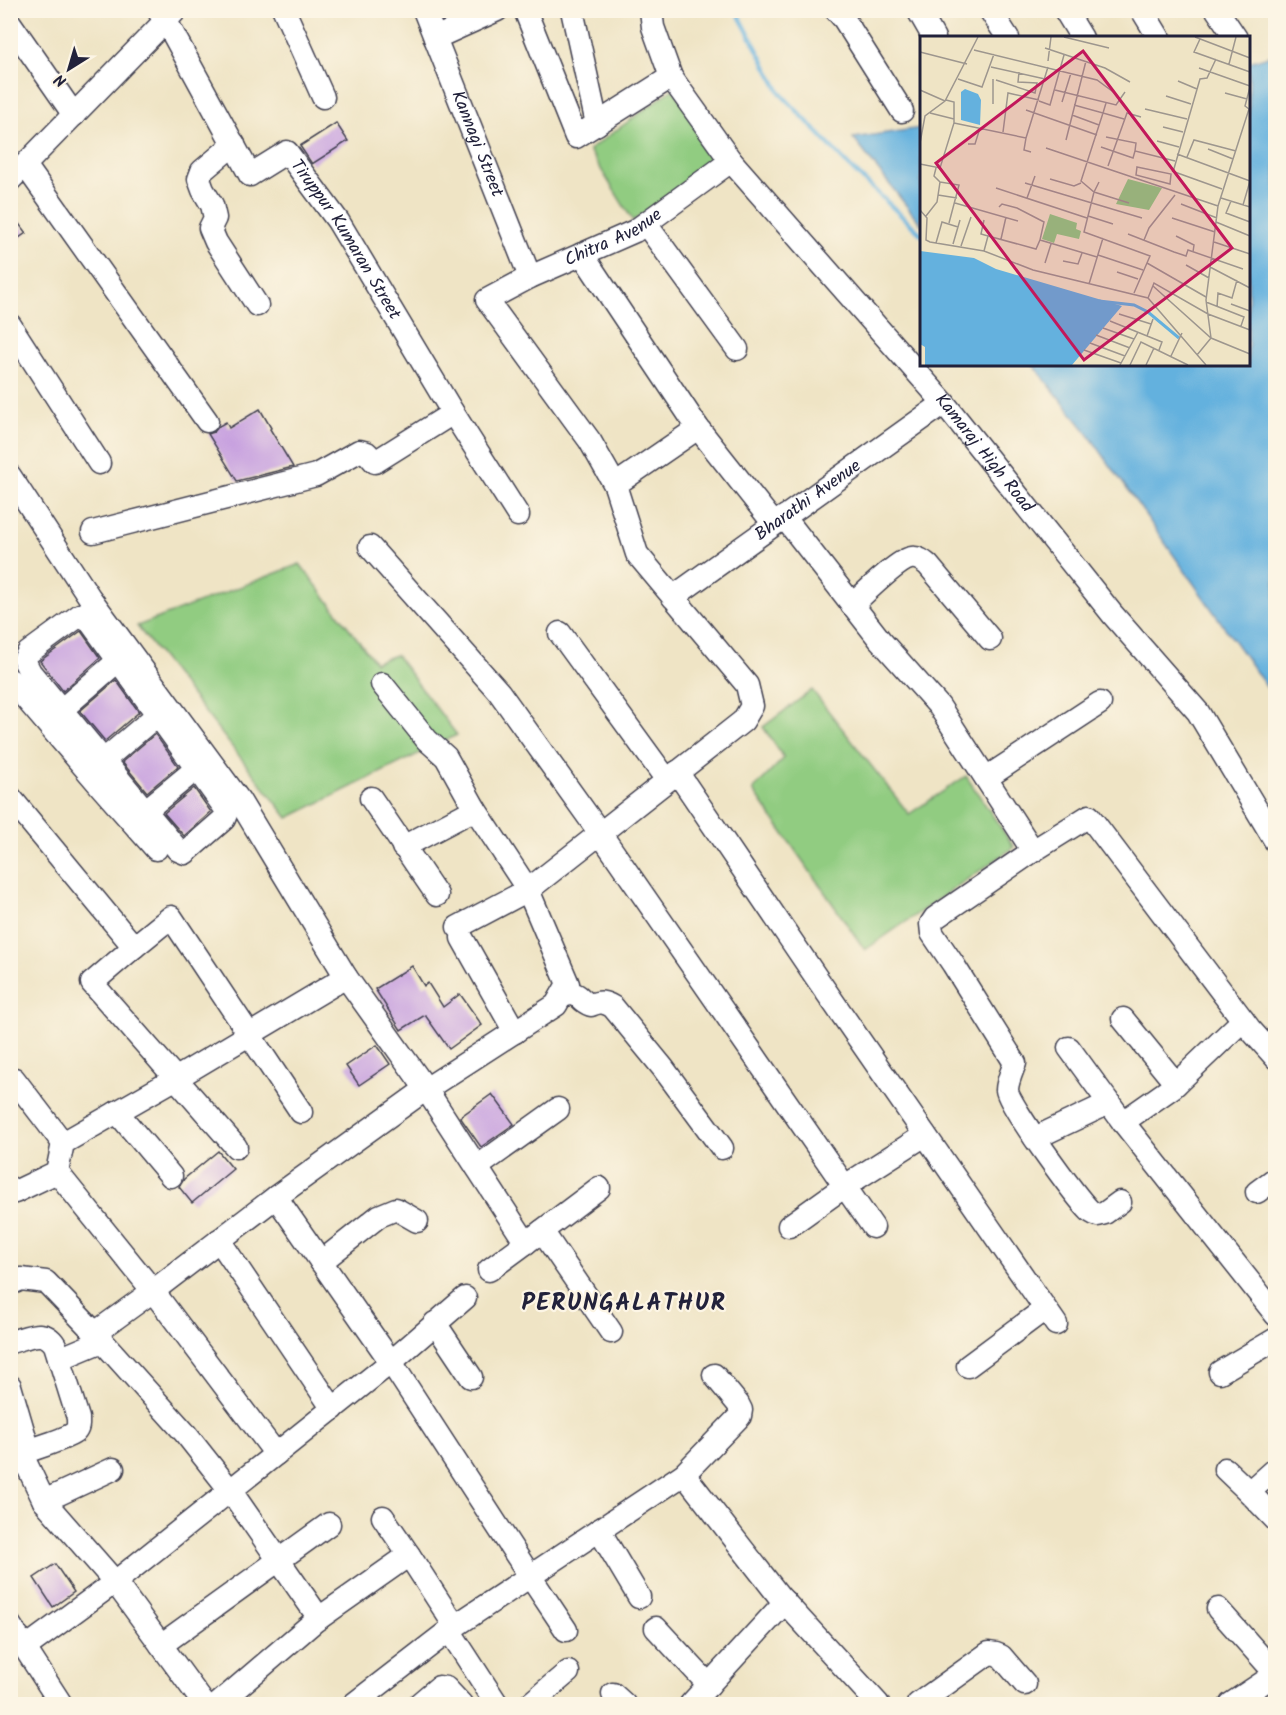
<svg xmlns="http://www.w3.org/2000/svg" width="1286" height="1715" font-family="Kalam,sans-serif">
<rect width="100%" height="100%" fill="#fcf5e5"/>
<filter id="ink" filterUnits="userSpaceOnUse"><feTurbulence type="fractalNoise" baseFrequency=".0167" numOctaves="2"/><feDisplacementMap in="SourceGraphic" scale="12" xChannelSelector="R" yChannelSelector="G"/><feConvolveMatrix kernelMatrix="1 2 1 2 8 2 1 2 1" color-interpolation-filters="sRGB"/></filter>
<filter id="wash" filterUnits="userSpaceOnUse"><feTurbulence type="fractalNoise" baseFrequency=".008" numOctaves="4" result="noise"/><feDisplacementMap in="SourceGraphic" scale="24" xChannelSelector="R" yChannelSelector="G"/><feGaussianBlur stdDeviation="1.35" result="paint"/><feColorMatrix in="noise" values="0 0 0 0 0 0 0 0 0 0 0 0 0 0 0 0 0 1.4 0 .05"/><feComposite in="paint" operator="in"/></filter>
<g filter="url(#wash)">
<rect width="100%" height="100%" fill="#efe4c5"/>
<path fill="#91cc81" stroke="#5a775e" stroke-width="1.5" d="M673,89L722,155L633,221L589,150Z
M300,564L375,662L396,655L457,735L288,818L137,626Z
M812,690L909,814L966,776L1014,847L865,950L753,790L784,758L763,727Z"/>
<path fill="#64b1de" stroke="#436a8c" stroke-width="1.5" d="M1275,54H1276L1275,699L1089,435L1033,365L1248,364L1249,62Z
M921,128H922L921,224L853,138Z"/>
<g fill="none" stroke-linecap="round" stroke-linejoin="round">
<path stroke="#64b1de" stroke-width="4.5" d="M736,10L781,94L851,168L922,235"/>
</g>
<g id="blocks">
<path fill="#c59ddf" d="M336,123L348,141L312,164L300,146Z
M10,212L26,233L10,244Z
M260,409L271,428L270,429L293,467L237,481L208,434L214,432L219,426L226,422L229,428Z
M81,631L100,658L63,691L40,661Z
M116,680L139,712L105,741L80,711Z
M155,734L178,766L147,792L122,762Z
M194,788L211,812L184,836L164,813Z
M412,966L424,986L428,983L443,1007L460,994L482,1025L449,1049L425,1015L401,1030L375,989Z
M377,1045L390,1064L359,1085L346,1066Z
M492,1094L514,1124L481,1147L460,1117Z
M218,1151L233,1169L192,1203L179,1187L184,1179Z
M55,1564L74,1592L53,1607L34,1578Z"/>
</g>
</g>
<g filter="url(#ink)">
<use href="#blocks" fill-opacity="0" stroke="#413f50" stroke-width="1.5"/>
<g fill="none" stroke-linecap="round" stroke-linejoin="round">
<defs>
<g id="minor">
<path id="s1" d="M158,10L166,21L250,175L287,152L338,221L453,413L518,515"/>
<path d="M284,10L323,97"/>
<path id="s2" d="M424,10L530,277"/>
<path d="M525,10L576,137L671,77"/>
<path d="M572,10L597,124"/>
<path id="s3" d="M651,10L653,27L671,77L731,161L944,403L1113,615L1198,712L1276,842"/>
<path d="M836,10L844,19L902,111"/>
<path d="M918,10L934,38"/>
<path d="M990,10L1008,38"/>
<path d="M1065,10L1082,38"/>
<path d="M1142,10L1159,38"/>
<path d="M1217,10L1236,38"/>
<path d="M10,23L74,115"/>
<path d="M435,38L497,10"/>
<path d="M234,144L202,171L199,179L203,190L212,205L215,218L210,228L216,242L257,305"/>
<path d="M25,165L207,421"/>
<path d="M10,180L174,12"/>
<path d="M646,224L737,349"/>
<path d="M582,254L698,428L774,524"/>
<path d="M10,325L99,463"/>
<path d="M10,476L90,598L239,800L346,977L426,1089L526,1243"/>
<path d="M615,485L698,428"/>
<path d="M784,517L880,640L939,706L1033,851L1089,816L1249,1028L1276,1058"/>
<path d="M93,532L316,475L359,451L367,453L375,462L453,413"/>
<path d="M370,547L499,692L600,833L873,1227"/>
<path id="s4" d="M673,597L944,403"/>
<path d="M852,605C863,595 898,560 911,558C918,557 923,561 928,565L990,639"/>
<path d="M80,615L89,620L225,808L226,814L224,819L185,853L178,850L30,672L24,660L28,653Z"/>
<path d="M560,633L667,780"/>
<path d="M10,680L103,789L156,849"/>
<path id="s5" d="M382,684L427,740L446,757L475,809L528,890L743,721L752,706L747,685L637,554L615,485L590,441L487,300L530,277L635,231L731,161"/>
<path d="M51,719L128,652"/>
<path d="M104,760L157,715"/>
<path d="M677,772L816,977L1056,1324"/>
<path d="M986,778L1100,703"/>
<path d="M10,797L134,947L92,983L236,1147"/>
<path d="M371,798L437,895"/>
<path d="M145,811L196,769L208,762"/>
<path d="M403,847L475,809"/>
<path d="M1033,851L935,918L931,924L932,933L953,964L1015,1063C1012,1071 1007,1082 1007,1090C1008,1105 1077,1198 1090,1211C1093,1213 1094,1214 1098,1215L1105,1213L1120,1202"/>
<path d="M462,938L515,1032"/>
<path d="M134,947L171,917L301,1112"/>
<path d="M562,996C583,990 575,999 591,1005C600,1001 605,1002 613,1007L663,1068L722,1148"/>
<path d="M1123,1019L1176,1084"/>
<path d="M1069,1048L1123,1122L1276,1315"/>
<path d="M14,1079L63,1143"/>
<path d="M117,1112L171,1176"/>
<path d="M1123,1122L1173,1087L1243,1020"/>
<path d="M1035,1138L1109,1103"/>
<path d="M477,1167L558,1109"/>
<path d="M57,1172L63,1143L175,1079L346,977"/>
<path d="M57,1172L153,1291L95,1333"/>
<path d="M10,1188L15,1192L17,1191L57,1172"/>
<path d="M1257,1192L1276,1178"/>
<path d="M276,1197L391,1362L530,1576L566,1630"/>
<path d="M789,1226L845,1186L925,1135"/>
<path d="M542,1231L599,1188"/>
<path d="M219,1240L333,1409"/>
<path d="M321,1262L379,1216L396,1209L417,1221"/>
<path d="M489,1270L542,1231L611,1332"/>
<path d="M10,1284L21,1279L46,1282L95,1333L185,1433L230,1490L319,1618"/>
<path d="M435,1323L471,1377"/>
<path d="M10,1342C27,1338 44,1327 55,1345L78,1418C78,1423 79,1428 75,1432C69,1438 25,1452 15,1455"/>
<path d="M59,1359L102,1341"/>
<path d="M968,1366L1045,1309"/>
<path d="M1220,1372L1276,1339"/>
<path d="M10,1386L27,1444L24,1459L44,1501L115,1582L204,1704"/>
<path d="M276,1454L153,1291L276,1197L426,1089L556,1005L568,984L528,890L458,927"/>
<path d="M1276,1468L1249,1492L1276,1520"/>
<path d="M1225,1469L1249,1492"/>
<path d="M684,1474L779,1596L878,1704"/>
<path d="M44,1501L113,1469"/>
<path d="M383,1517L409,1555"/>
<path d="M599,1530L639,1597"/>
<path d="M1218,1609L1276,1674"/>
<path d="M10,1625L61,1704"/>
<path d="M656,1628L709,1685"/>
<path d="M449,1630L497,1704"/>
<path d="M161,1645L329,1524"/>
<path d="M25,1648L115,1582L276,1454L391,1362L465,1298"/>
<path d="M613,1694L624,1704"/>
<path d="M218,1704L315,1621L409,1555L455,1626"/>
<path d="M354,1704L455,1626L684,1474L740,1416L741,1410L738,1404L714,1375"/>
<path d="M419,1704L439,1687L446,1688L461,1704"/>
<path d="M530,1704L568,1672"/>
<path d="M691,1704L785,1602"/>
<path d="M918,1704L989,1653L996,1654L1001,1656L1025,1684"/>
<path d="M1231,1704L1276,1674"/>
</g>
</defs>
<use href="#minor" stroke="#413f50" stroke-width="25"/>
<use href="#minor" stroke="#fff" stroke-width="22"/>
</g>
</g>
<g text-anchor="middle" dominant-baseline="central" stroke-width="4.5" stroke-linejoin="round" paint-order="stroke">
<g font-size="18" fill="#22223b" stroke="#fcf5e5">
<text stroke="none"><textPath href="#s2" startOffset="144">Kannagi Street</textPath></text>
<text stroke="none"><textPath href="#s5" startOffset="1176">Chitra Avenue</textPath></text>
<text stroke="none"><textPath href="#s1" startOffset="338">Tiruppur Kumaran Street</textPath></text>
<text stroke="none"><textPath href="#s3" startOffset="560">Kamaraj High Road</textPath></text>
<text stroke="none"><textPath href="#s4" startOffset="166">Bharathi Avenue</textPath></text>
</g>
<g font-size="24" font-weight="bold" letter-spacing="1.5" fill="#22223b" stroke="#fcf5e5">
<text x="624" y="1303">PERUNGALATHUR</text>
</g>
</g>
<g transform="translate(920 36)">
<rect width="330" height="330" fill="#efe4c5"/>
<path d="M208,143L242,152L229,174L196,168ZM130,178L157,187L156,193L161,195L159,203L137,198L134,207L122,203Z" fill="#91cc81"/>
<path d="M45,53L58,58L61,64L60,89L41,84V56ZM0,215L54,222L76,233L202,270L152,329H5V311L0,308Z" fill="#64b1de"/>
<path fill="none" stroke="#64b1de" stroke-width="3" d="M179,265L214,269L228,276L259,302"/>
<path fill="none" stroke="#9d968e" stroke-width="1.5" d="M144,1L189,12M275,1L330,22M280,3L274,16L330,36M125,12L185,32L210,46M54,14L177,44L196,58M0,16L47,28M128,25L131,1M309,28L316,1M71,31L125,43M279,32L330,50M38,43L62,51L74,18M76,44L115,57L117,47L98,46L99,36M258,45L277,53M0,54L25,65M135,54L196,69L205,56M305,57L327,63M246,60L271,68M119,65L130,69L144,19M142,66L151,37M186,67L183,77L204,83M73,68V43M154,69L183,77L161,145L174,156L179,146M225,73L267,83M106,74L177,99M10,77L34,83M152,79L179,89M34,87L106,102M243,91L263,96M83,96L88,57L119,64M186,101L216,107L215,115L255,125M146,104L166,25M237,105L259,111M0,107L5,80L25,65L58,1M48,108H55L60,92M181,111L213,122L215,115M126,112L298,170M288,113L313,123M111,116L104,114L106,102L128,31M257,118L330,145M267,121L274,104L316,115M0,128L20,132L34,87V66L26,64M188,130L207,77L221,81M217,131L251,138L250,148L216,139ZM252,135L302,153M253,136L280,43L287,42L296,23M130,143L154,150L161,147M20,146L39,149L29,187M105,147L222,182M76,152L167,182M18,159L37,162M107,162L115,140M301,162L330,171M311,165L306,177L330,186M35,167L98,185M209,167L174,156L164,196L230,220L214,257M261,168L297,182M323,169L330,145M79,171L82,168L97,172L124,186L120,204M0,174L7,182L6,204L10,206L64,215L113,234L228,262L286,329M6,180L17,166L20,146L14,140L16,132M168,180L193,188M252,182L295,196M64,184L61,198L68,200M296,186L330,200M208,198L254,216L266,220L268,214L323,233M256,200L274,209L273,216M81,203L86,181M224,204L229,192L255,159M294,206L330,218M16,207L22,186L38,191M33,208L40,184M41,210L51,181M64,215L68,200L116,213L120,204L177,221M178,219L223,234M143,225L158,228L162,217M125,227L131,208M227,227L286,261M266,229L289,242M290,231L330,252M197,236L218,243M169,248L183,202M233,250L291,302L330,318M228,262L234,247L288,278L330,294M286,266L324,281L321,290M311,268L330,275M297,271L298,257L312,262L317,244M199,278L231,288M190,285L242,306L239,314M183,292L214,303M176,299L210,312M227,300L233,283M170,307L205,320M164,314L201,327M277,319L291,302L286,264L298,170L329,73L325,70L330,51M251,320L262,297M200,329L218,296M210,329L221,306L268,329M226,329L234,312"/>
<path fill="#c2185b" fill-opacity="0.15" stroke="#c2185b" stroke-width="3" d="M163,15L312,212L164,324L16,127Z"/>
<rect width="330" height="330" fill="none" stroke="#22223b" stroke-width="3"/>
</g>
<rect width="1286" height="1715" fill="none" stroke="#fcf5e5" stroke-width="36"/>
<g transform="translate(69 69) rotate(217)" stroke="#fcf5e5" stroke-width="4.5" paint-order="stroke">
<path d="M0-4.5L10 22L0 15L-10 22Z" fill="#22223b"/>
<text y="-9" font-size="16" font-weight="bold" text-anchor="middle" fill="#22223b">N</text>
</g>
</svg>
